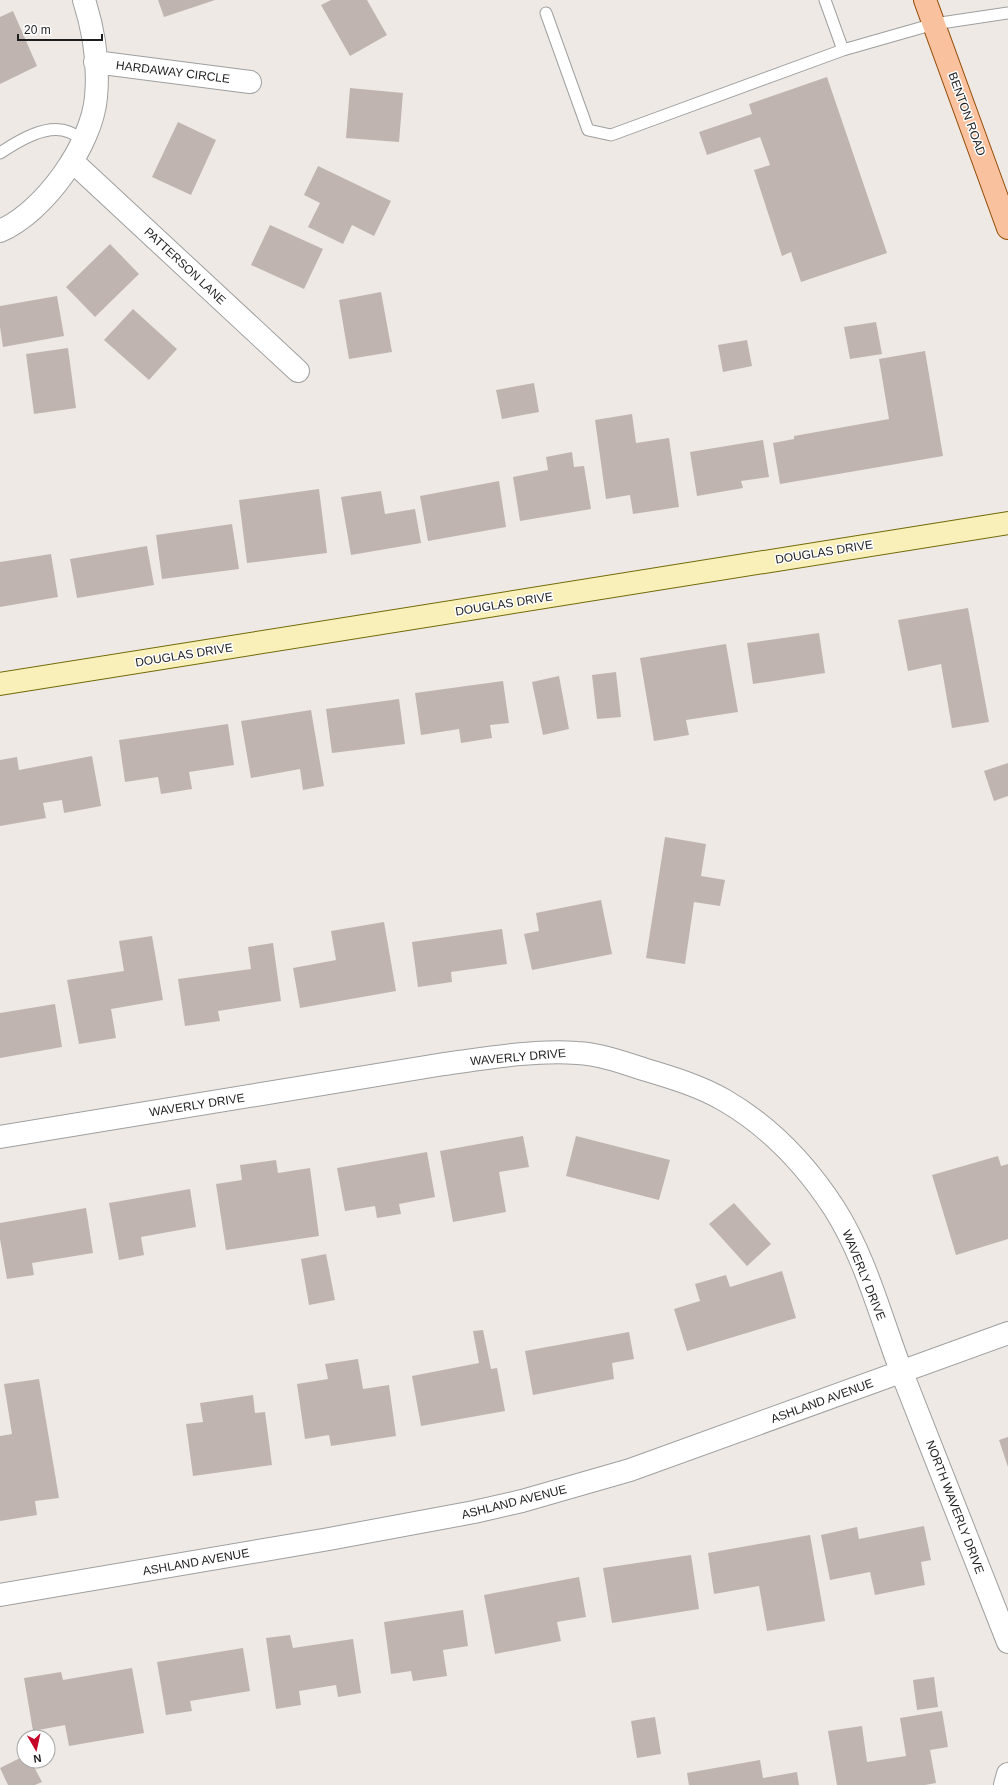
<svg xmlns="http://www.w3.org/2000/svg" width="1008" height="1785" font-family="Arial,sans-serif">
<rect width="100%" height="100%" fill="#eee9e4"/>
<path fill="#bfb4b0" d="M158,0H215L164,17Z
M331,0H367L387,35L350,56L321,5Z
M13,11L37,66L0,84V17Z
M827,77L887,253L801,282L791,252L782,256L754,170L770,165L760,137L707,155L699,132L752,114L749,104Z
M350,88L403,93L399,142L346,138Z
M178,122L216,140L191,195L152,177Z
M318,166L391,201L374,236L352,225L343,244L308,227L320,203L304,195Z
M270,225L323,249L304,289L251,265Z
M110,244L139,274L95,317L66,287Z
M381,292L392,352L349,359L339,300Z
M57,296L64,336L3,347L0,327V306Z
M133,309L177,349L149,380L104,340Z
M876,322L882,354L850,359L844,327Z
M747,340L752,366L723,372L718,345Z
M68,348L76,408L34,414L26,354Z
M925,351L943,456L780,484L773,443L794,439V436L889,419L879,359Z
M534,383L539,412L502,419L496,390Z
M632,414L636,443L669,438L679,507L633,514L630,495L606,499L595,420Z
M763,440L769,477L741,481L743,488L697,496L690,452Z
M572,452L574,467L584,466L591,509L520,521L513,477L548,470L546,457Z
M499,481L506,527L428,541L420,496Z
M319,489L327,553L247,563L239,500Z
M381,491L385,514L415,509L421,543L351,555L341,497Z
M232,524L239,569L162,579L156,535Z
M147,546L154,585L77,598L70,559Z
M51,554L58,597L0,607V562Z
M968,608L989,722L952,728L941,664L908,671L898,620Z
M819,633L825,673L753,684L747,643Z
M726,644L738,712L686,720L689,735L654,741L640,658Z
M616,672L621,717L597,719L592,675Z
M559,676L569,729L543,735L532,682Z
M503,681L509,723L490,725L492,738L461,743L459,729L421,735L415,693Z
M399,699L405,744L332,753L326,709Z
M311,710L324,786L303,790L300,769L251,778L241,721Z
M228,724L234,765L189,772L192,789L161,794L158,777L125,782L119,740Z
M92,756L101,806L64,813L62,800L43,803L46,818L0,826V760L17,757L19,770Z
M1008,763V796L994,801L984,771Z
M665,837L706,844L701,876L725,880L720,906L694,902L685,964L646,958Z
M601,900L612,954L532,970L524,934L539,931L536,913Z
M384,922L396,991L300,1008L293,968L336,960L331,931Z
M502,929L507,964L451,972L452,982L418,987L412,942Z
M152,936L163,1000L111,1009L116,1038L79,1044L67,980L124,971L119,941Z
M273,943L281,1001L218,1011L220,1021L185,1026L178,979L251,969L248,947Z
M55,1004L62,1047L0,1058V1013Z
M523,1136L529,1167L499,1172L506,1212L453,1222L440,1151Z
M576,1136L670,1160L659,1200L566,1176Z
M427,1152L435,1197L399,1204L401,1214L377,1218L375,1206L345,1211L337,1168Z
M998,1156L1001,1166L1008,1164V1239L956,1255L932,1175Z
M276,1160L278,1173L310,1168L319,1236L226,1250L216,1184L242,1180L240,1165Z
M190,1189L196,1227L141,1237L144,1255L119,1260L109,1203Z
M734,1203L771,1244L747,1266L709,1224Z
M86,1208L93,1253L32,1263L34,1275L7,1279L0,1239V1223Z
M326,1254L335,1300L309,1305L301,1259Z
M782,1271L796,1318L687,1351L674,1309L700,1301L695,1284L726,1275L730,1287Z
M483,1330L491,1369L497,1368L505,1411L421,1426L412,1376L479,1363L473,1331Z
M629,1332L634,1359L612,1363L614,1379L533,1395L525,1351Z
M358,1359L363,1389L389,1385L396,1436L331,1446L329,1435L305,1439L297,1384L328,1379L325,1364Z
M39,1379L59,1498L35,1501L37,1515L0,1521V1436L12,1434L4,1384Z
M253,1395L255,1413L265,1412L272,1465L193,1476L186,1424L203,1422L200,1403Z
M1008,1437V1467L999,1440Z
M924,1526L931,1560L921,1562L925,1585L875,1595L870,1572L830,1580L821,1535L857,1527L859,1539Z
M810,1535L825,1621L767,1631L759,1586L714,1594L708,1553Z
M691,1555L699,1609L612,1623L603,1568Z
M579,1577L586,1617L557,1622L561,1641L495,1654L484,1595Z
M463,1610L468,1646L443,1650L447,1676L413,1681L411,1671L391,1674L384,1622Z
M290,1635L293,1648L353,1639L361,1693L338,1697L336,1685L299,1691L301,1705L276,1709L266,1638Z
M243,1648L250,1691L190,1701L192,1711L166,1715L157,1662Z
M132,1668L144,1733L69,1746L65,1725L33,1731L24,1678L61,1672L63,1680Z
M934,1677L938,1707L917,1710L913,1680Z
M942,1711L948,1747L930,1750L936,1783L925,1785H837L828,1731L862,1726L867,1762L906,1756L900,1718Z
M655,1717L661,1754L637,1758L631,1721Z
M24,1756V1761H31L42,1782L35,1785H8L0,1768Z
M760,1760L763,1778L797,1772L799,1785H689L687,1773Z"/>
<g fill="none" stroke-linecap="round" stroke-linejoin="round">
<defs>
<path id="lane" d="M825,0L843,50L934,24L1008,13
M546,13L588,130L611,135L843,50
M0,153C18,141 47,123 69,132C74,134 78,137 83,140"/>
<path id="street" d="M95,62L250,82
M72,161L298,371
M0,231C44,212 92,145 96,97C99,64 94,31 84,0
M0,1137L444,1064C488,1058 533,1050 577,1053C599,1054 622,1062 643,1069C670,1077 700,1086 724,1100C769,1126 806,1165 834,1208C866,1258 881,1319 902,1373C937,1463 973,1552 1008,1642
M0,1595L329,1539L474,1512L522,1501L630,1470L1008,1333
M1005,1785L1008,1774"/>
<path id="secondary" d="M0,684L1008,523"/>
<path id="primary" d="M925,0L1008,228"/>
</defs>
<use href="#lane" stroke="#9f9f9f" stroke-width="13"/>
<use href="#street" stroke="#9f9f9f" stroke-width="24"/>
<use href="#secondary" stroke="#726a08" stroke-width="24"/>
<use href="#primary" stroke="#934a04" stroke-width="24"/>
<use href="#lane" stroke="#fff" stroke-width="11"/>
<use href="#street" stroke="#fff" stroke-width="22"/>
<use href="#secondary" stroke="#f8efb9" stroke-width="22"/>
<use href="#primary" stroke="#f9c19e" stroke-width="22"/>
</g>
<g text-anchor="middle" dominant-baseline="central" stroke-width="3" stroke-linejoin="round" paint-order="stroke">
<g font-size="12" fill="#1e1e1e" stroke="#fff">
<text transform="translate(173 72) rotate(7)">HARDAWAY CIRCLE</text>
<text transform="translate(967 114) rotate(70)">BENTON ROAD</text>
<text transform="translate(185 266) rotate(43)">PATTERSON LANE</text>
<text transform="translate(824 552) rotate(-9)">DOUGLAS DRIVE</text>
<text transform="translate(504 604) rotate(-9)">DOUGLAS DRIVE</text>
<text transform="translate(184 655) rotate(-9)">DOUGLAS DRIVE</text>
<text transform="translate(518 1057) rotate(-5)">WAVERLY DRIVE</text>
<text transform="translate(197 1105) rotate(-9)">WAVERLY DRIVE</text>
<text transform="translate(864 1275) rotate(68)">WAVERLY DRIVE</text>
<text transform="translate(822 1401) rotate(-20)">ASHLAND AVENUE</text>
<text transform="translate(514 1502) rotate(-14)">ASHLAND AVENUE</text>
<text transform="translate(955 1507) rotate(69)">NORTH WAVERLY DRIVE</text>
<text transform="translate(196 1562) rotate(-10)">ASHLAND AVENUE</text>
</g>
</g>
<g transform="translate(36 1749) rotate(171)"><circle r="19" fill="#ffffff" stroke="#a5a5a5"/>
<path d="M0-3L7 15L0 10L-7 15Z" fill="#c60528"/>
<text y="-6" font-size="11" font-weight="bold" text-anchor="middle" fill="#1e1e1e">N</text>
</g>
<path d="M18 34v6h84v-6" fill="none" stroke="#1e1e1e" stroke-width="2"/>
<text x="24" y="34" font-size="12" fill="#1e1e1e" stroke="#ffffff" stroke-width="3" paint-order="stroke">20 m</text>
</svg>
